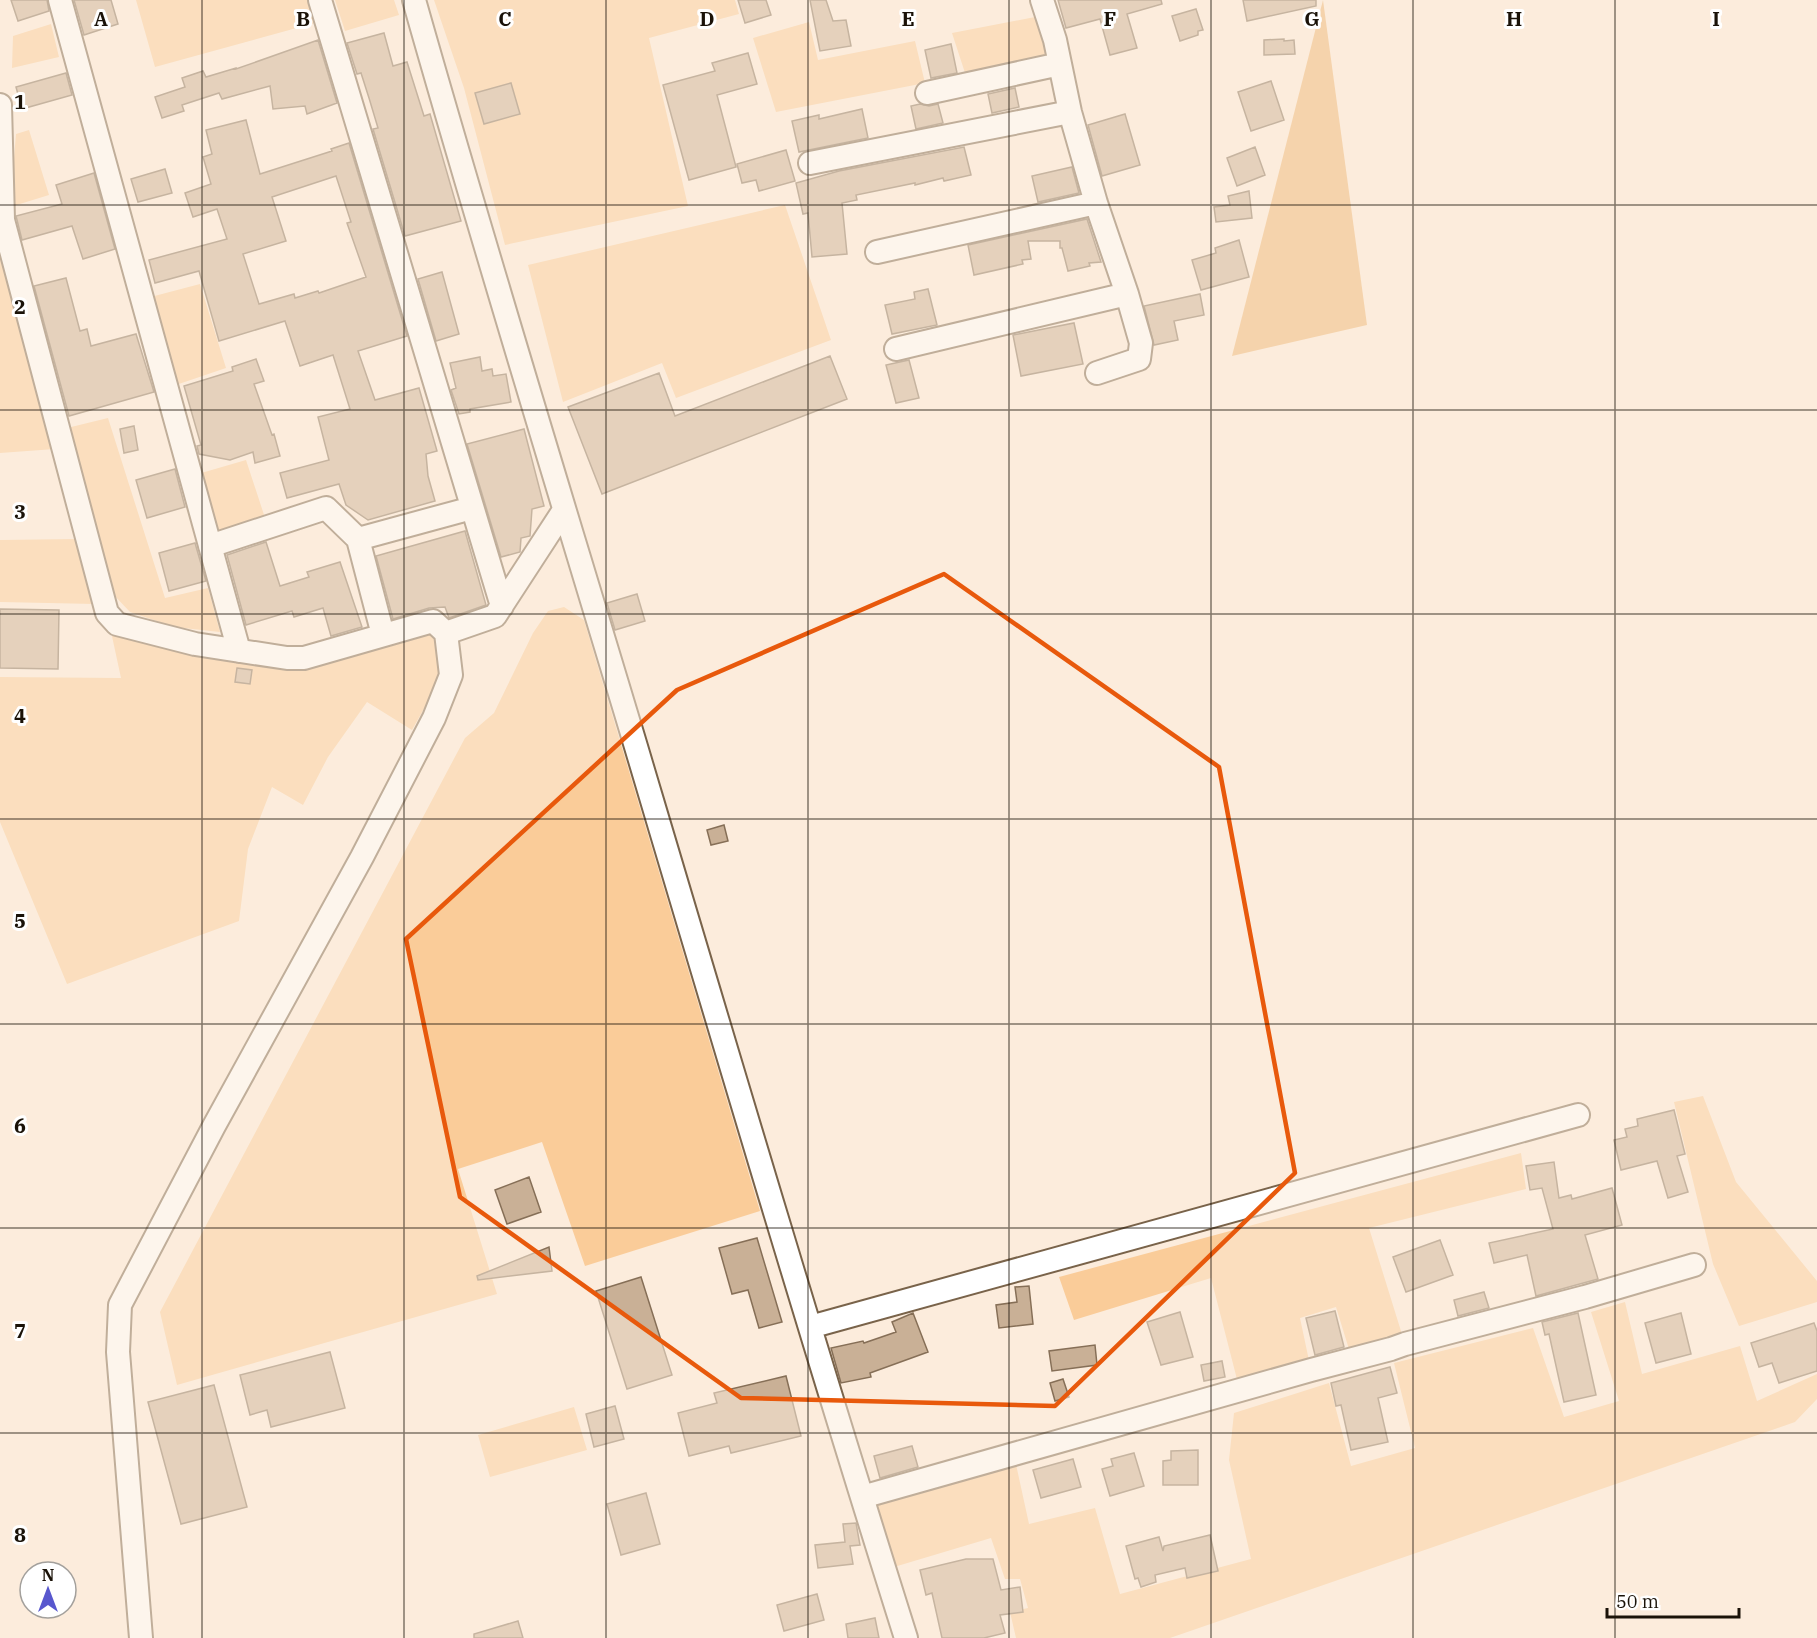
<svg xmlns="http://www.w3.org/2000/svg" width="1817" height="1638" font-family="'IBM Plex Serif',serif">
<rect width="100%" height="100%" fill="#fcecdc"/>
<path fill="#facc99" d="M136,0H315L322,21L155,67Z
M335,0H394L399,15L345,31Z
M434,0H735L739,14L649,38L688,206L505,245L464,88Z
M1035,17L1052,58L966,76L952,33Z
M809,22L818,60L915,41L925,83L776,112L753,38Z
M51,24L59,57L12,68L13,36Z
M29,130L49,195L10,207L16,134Z
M785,205L831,340L676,398L662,363L563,402L528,265Z
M0,240L55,449L0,453Z
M200,284L226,368L167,388L143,299Z
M108,418L165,598L208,588L220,632L174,627L130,612L112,593L67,428Z
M246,460L268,527L210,546L191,476Z
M76,539L95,604L0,602V540Z
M564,607L584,620L760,1211L585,1266L542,1142L458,1169L497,1294L177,1385L160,1312L465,738L494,713L533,633L548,611Z
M107,613L287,658L433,630L440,648L443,675L412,730L367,702L328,757L303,805L272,787L248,849L239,921L67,984L0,822V677L121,678Z
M1703,1096L1736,1182L1817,1281V1302L1739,1326L1713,1264L1674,1102Z
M1521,1153L1526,1189L1369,1228L1405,1344L1352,1359L1336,1307L1300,1318L1311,1370L1240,1391L1211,1278L1074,1320L1059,1277Z
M1625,1302L1642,1374L1740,1346L1757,1401L1817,1374V1399L1795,1422L1170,1638H1016L1010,1612L1028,1608L1020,1579H1005L991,1538L884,1570L862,1497L1014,1455L1029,1524L1095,1508L1120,1594L1251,1559L1229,1460L1234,1413L1329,1383L1351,1466L1415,1448L1394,1363L1533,1328L1564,1417L1619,1401L1591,1312Z
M574,1407L587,1450L490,1477L478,1435Z"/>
<path fill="#eeb472" d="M1323,0L1367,325L1232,356Z"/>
<path fill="#c9b096" stroke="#866f57" stroke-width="1.5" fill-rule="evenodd" d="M11,0H47L49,11L18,21Z
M74,0H111L118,24L84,35Z
M738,0H766L771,15L745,23Z
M810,0H826L833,21L846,20L851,46L820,51Z
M1058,0H1161L1162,4L1127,14L1137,48L1110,55L1100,19L1066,28Z
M1243,0H1316V6L1247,21Z
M1196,9L1203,30L1198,31V35L1180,41L1172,16Z
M384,33L393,66L407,62L424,116L430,114L461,221L405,236L373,129L378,128L369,98L361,73L357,74L347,43Z
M1284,39V41L1294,40L1295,54L1264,55V40Z
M318,40L337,103L307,114L305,106L273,109L270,86L222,99L219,93L182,105L184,111L162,118L155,97L185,87L182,78L203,71L206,77L236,68V69Z
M951,44L957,73L931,78L925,50Z
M748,53L757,84L717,95L736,167L689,180L663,85L715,71L712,63Z
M66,73L72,95L22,109L16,87Z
M1271,81L1284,120L1251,131L1238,92Z
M511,83L520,114L484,124L475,93Z
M1015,88L1019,107L992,113L988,94Z
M920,104L929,106L938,104L943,123L916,129L911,106Z
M862,109L868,138L799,152L792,121L819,115V119Z
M1125,114L1140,165L1102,176L1088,125Z
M246,120L260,174L332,151L331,149L349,143L407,336L358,351L375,400L419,388L437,451L426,454L428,476L435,501L368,520L346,505L339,484L287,498L280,473L329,460L318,417L350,409L333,355L300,366L285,321L219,341L199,271L155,283L149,260L227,239L217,209L193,217L185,193L211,184L203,157L212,154L206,130ZM336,176L351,222L347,223L366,277L319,293L318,291L295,298L294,294L259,304L243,254L286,241L272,197Z
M964,147L971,175L944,181L943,178L915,185V183L856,195L857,200L842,203L847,254L812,257L808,213L803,214L796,183L839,171Z
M1255,147L1265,175L1237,186L1227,158Z
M786,150L795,181L759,191L756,180L742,183L737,164Z
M1072,167L1079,193L1038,202L1032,176Z
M165,169L172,193L138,202L131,179Z
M94,173L115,249L83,259L72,226L22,240L16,216L62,204L56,185Z
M1249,191L1252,218L1216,222L1214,207L1230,205L1228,196Z
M1087,219L1101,262L1089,263L1090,266L1068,271L1062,248H1060V241H1028L1031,259L1022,260L1023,264L974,275L968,245Z
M1239,240L1249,277L1201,290L1192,260L1216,253L1215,248Z
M442,272L459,334L436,341L418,279Z
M66,278L80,331L87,329L91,346L136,334L154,392L69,416L34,286Z
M928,289L937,325L892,334L885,305L915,299L914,292Z
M1200,294L1204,315L1174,321L1178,340L1154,345L1144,306Z
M1074,323L1083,364L1021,376L1013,335Z
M830,356L847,399L602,494L568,407L659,373L675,416Z
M480,357L482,371L492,369L493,376L506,374L511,402L470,409V412L459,414L451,390L456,388L450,363Z
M256,359L264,381L254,384L272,435L274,434L280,456L255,463L253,452L230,460L199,454L197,446L201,445L184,386L233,371L232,367Z
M909,360L919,398L896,403L886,365Z
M134,426L138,450L124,453L120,429Z
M524,429L544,506L532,509L530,536L521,538L520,552L501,557L467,444Z
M175,469L185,507L147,518L136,480Z
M465,531L486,605L449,618L445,607L429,608L393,619L376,556Z
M266,542L280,586L309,577L307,572L340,562L362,627L331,636L323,608L294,617L292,611L246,625L227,555Z
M195,543L206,581L169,591L159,553Z
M637,594L645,621L615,630L607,603Z
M0,609L59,610L58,669L0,668Z
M237,668L252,670L250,684L235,682Z
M724,825L728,841L711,845L707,830Z
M1674,1110L1685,1154L1677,1156L1688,1192L1668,1198L1657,1161L1621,1170L1614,1140L1627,1137L1625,1129L1638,1126L1637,1119Z
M1554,1162L1559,1198L1571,1195L1572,1199L1612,1188L1622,1225L1585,1235L1598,1279L1536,1296L1527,1255L1494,1263L1489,1243L1553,1229L1542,1188L1530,1190L1526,1166Z
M529,1177L541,1212L507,1224L495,1190Z
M757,1238L782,1322L759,1328L748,1290L732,1294L719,1248Z
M1440,1240L1453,1275L1406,1292L1393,1257Z
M549,1247L552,1271L478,1280L477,1276Z
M641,1277L672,1375L627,1389L596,1291Z
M1029,1286L1033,1324L999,1328L996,1305L1017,1302L1015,1287Z
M1484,1292L1489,1308L1458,1316L1454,1300Z
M1335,1311L1344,1347L1315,1355L1306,1318Z
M1180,1312L1193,1357L1161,1365L1147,1322Z
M913,1313L928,1352L870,1373L871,1377L841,1383L831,1348L863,1341L864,1343L896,1332L892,1322Z
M1578,1313L1596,1395L1564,1402L1549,1334L1545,1335L1542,1322Z
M1681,1313L1691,1354L1656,1363L1645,1323Z
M1814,1323L1817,1331V1371L1779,1383L1772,1363L1759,1367L1751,1343Z
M1095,1345L1097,1365L1052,1371L1049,1351Z
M330,1352L345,1408L271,1427L267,1410L250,1415L240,1375Z
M1222,1361L1225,1377L1204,1381L1201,1365Z
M1390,1367L1397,1393L1378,1398L1388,1442L1351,1450L1341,1405L1336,1406L1331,1383Z
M786,1376L801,1436L731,1453L729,1446L689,1456L678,1413L717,1403L714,1393Z
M1063,1379L1069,1397L1055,1401L1050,1383Z
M214,1385L247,1507L181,1524L148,1402Z
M615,1406L624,1439L594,1447L586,1414Z
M912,1446L918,1467L880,1478L874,1456Z
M1198,1450V1485H1163V1461L1171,1460V1451Z
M1134,1453L1144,1486L1110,1496L1102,1469L1113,1466L1111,1459Z
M1073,1459L1081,1487L1041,1498L1033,1470Z
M646,1493L660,1544L621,1555L607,1504Z
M856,1523L860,1545L850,1546L853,1564L818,1568L815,1545L845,1542L843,1524Z
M1210,1535L1218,1571L1187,1578L1185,1568L1155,1575L1156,1582L1141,1587L1138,1578L1135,1579L1126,1546L1159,1537L1163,1551L1164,1546Z
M966,1559H993L1001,1590L1020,1587L1023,1612L1000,1615L1005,1633L984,1638H942L932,1593L926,1595L920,1570Z
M817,1594L824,1620L784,1631L777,1605Z
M875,1618L879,1638H848L846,1624Z
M518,1621L523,1638H474V1634Z"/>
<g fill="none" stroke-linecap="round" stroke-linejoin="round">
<defs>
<path id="minor" d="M60,0L239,651
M320,0L502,606
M414,0C485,251 562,500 637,750C725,1046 813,1343 906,1638
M927,93L1060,64
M0,105L3,220L107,613L117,624L195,644L287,658H304L433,621L446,633L495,616L564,510
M810,163L1070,112
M877,252L1096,203
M896,349L1127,294L1096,203L1070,112L1055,40L1042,0
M1097,373L1139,359L1141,343L1127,294
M358,539L472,508
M210,546L326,508L358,539L383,635
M810,1327L1578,1115
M862,1497L1311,1370L1391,1349L1405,1344L1585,1297L1694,1265
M141,1638L118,1352L120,1305L214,1126L362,857L434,718L451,675L446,633"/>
</defs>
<use href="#minor" stroke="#79634a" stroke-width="26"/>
<use href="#minor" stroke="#fff" stroke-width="22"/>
</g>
<path d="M0 0H1817V1638H0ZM944,574L1219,767L1295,1173L1055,1406L741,1398L460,1197L406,939L677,690Z" fill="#fcecdc" fill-opacity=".55" fill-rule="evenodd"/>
<path fill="none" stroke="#e8590c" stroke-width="4.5" stroke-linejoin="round" d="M944,574L1219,767L1295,1173L1055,1406L741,1398L460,1197L406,939L677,690Z"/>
<path fill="none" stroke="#1a1208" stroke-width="1.5" stroke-opacity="0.55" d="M202,0V1638M404,0V1638M606,0V1638M808,0V1638M1009,0V1638M1211,0V1638M1413,0V1638M1615,0V1638M0,205H1817M0,410H1817M0,614H1817M0,819H1817M0,1024H1817M0,1228H1817M0,1433H1817"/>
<g font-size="20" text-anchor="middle" font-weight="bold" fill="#1a1208" stroke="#fff" stroke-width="6" stroke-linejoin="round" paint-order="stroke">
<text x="101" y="26">A</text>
<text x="303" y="26">B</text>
<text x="505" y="26">C</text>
<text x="707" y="26">D</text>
<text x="908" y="26">E</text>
<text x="1110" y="26">F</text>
<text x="1312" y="26">G</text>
<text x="1514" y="26">H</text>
<text x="1716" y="26">I</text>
<text x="20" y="109">1</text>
<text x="20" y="314">2</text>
<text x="20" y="519">3</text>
<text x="20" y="723">4</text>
<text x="20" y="928">5</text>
<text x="20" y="1133">6</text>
<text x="20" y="1338">7</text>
<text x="20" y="1542">8</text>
</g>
<g transform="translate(48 1590)"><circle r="28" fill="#ffffff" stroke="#a3a09c" stroke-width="1.5"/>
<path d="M0-4.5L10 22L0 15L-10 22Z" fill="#5857ce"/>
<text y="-9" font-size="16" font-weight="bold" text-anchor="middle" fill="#1a1208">N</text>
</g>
<path d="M1607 1608v9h132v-9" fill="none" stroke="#1a1208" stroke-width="3"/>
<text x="1616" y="1608" font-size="18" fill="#1a1208" stroke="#ffffff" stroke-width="4.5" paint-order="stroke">50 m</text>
</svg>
